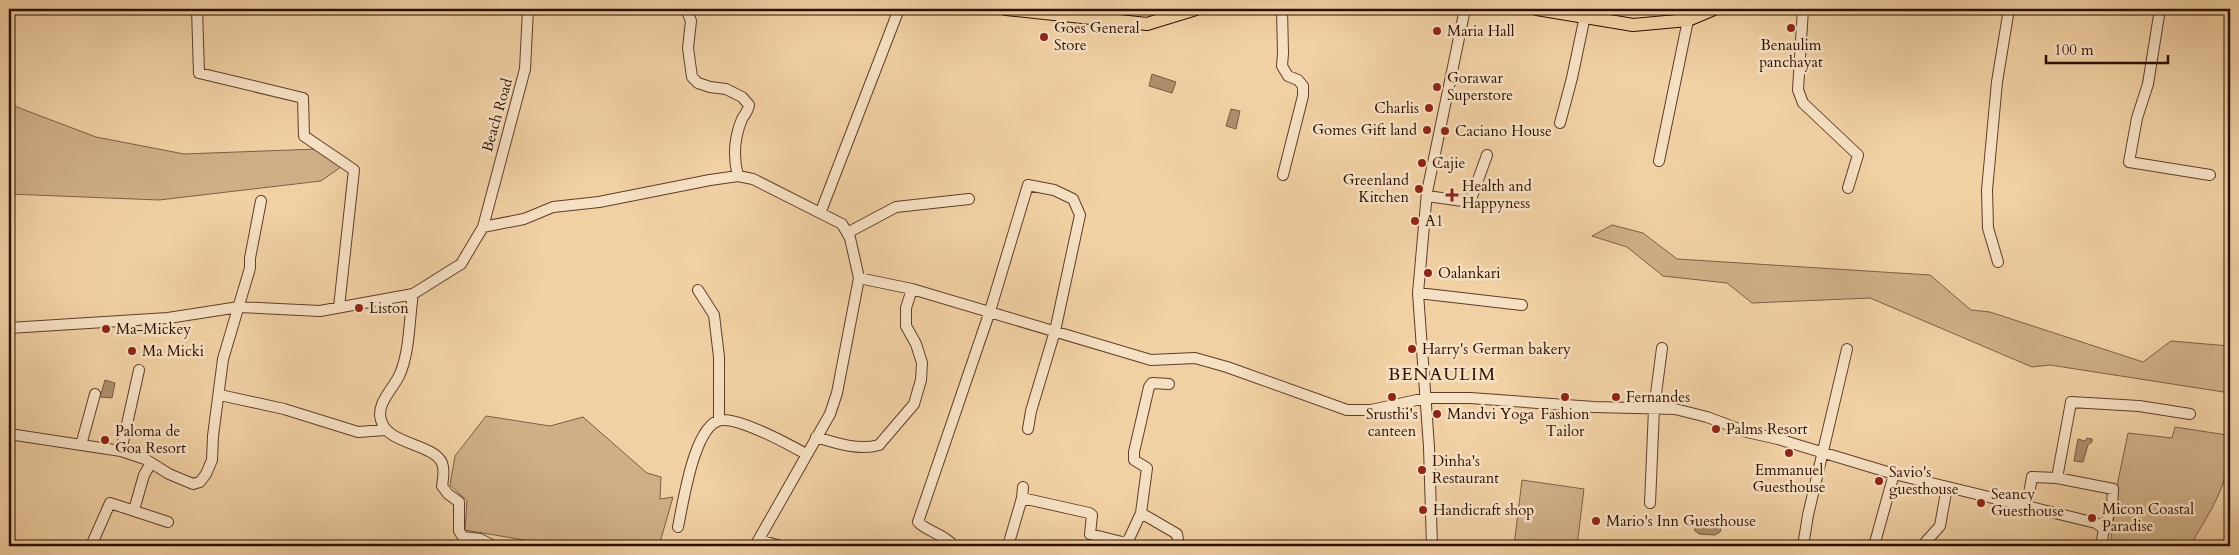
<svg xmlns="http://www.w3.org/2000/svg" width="2239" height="555" font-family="Cardo,serif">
<rect width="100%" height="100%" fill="#f1d0a3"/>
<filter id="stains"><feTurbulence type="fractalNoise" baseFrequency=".004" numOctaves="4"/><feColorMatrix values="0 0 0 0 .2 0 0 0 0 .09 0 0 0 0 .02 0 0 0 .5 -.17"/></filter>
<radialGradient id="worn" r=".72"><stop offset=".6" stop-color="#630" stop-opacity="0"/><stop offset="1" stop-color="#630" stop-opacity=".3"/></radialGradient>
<path fill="#d0af87" stroke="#7e5e44" d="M9,104L96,137L184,154L317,149L341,167L321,181L159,200L9,194Z
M1612,225L1643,233L1677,259L1930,275L1971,310L1990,312L2143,362L2171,341L2230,346V393L2050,365L2032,367L1870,298L1752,303L1727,283L1663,276L1627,247L1592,236Z
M486,416L550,426L583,417L647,473L661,477L660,499L673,497L659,546H525L524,540L465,530L467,501L450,485L455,456Z
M2175,427L2227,435C2235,478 2210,511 2190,546H2110L2118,481L2128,433L2172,438Z
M1522,480L1584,489L1577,546H1514Z"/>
<path fill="#ae8e6c" stroke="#7a5b41" d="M1152,74L1176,82L1172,93L1149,86Z
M1231,109L1240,111L1236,129L1226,126Z
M105,380L115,383L112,398L100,397Z
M2087,438L2092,439V442L2088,445L2083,462L2074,461L2078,439L2085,441Z
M1698,519L1718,525L1721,529L1720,532L1715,535L1699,534L1694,530L1698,525Z"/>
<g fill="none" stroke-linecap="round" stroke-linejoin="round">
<defs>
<path id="minor" d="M197,9L199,73L303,98L304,136L354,170L339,307
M686,9L691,21L688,48L692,77L698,83L710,87L726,89L742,97L749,105C748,111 745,114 742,119C734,138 733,157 738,176
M1282,9L1283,53L1282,66L1288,76L1298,80L1303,86V96L1283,175
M1803,9L1798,90L1803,103L1858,155L1848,188
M2160,9L2148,84L2137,118L2129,162L2210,175
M1560,123L1572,78L1585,16
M1659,161L1688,20
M1427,196L1470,202L1487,155
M821,211L899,9
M483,227L524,219L553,207L599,202L710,180L738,176L753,179L842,224L850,238L859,278L912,289L1151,360L1195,358L1227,367L1347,410H1371L1426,398H1470L1594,407L1675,409L1707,417L1747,432L1778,439L1894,474L2096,523L2104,529L2101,546
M847,233L896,207L969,199
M1998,262L1988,228L1987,190L1997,82L2009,9
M698,290L714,315L719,357V420
M1418,293L1522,305
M413,294C409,319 410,353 399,376C392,390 376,404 381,420C387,445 433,443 442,463C445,470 443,479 442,486L448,494L459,502V531L463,537L480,539L490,544L491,546
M9,328L168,318L239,307L320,311L413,294L461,264L483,227L525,69L528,9
M1169,384L1152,383L1149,387L1134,452V460L1147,468L1141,513L1177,534L1179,546
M220,395L284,409L358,432L385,430
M9,434L121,451L145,459L169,474L193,484L200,482L206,474L212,460L213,436L223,359L250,268V258L261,201
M816,437C835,443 859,451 879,445L914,404L921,380L922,363L916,344L906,326V308L912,289
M81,445L95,394
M121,451L139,370
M2057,478L2071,402L2139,406L2190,414
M1022,498L1089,513L1092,515L1090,534L1122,542L1128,541L1141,513
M1650,503L1654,409L1662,348
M2027,505L2032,477L2057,478L2113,489L2112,505L2104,529
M134,510L144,475L151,463
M678,527C683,504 694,424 721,420C741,418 788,444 806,454
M759,540L781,546
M91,546L110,503L168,522
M755,546L830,414L837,393L859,278
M954,546C944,534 928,532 918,522L990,311L1028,185L1054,190L1073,199L1080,215L1055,331L1031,411L1028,429
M1008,546L1022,498L1023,487
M1432,546L1429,447L1418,293L1427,192L1465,9
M1803,546L1808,515L1847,349
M1874,546L1894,474
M1922,546L1940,526L1947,487"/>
<path id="major" d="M1006,9L1147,24L1196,9
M1537,9L1633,25L1688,20L1714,9"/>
</defs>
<use href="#minor" stroke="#5e3e29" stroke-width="12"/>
<use href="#major" stroke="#2d0e00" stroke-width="14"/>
<use href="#minor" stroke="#f6e0c3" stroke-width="10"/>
<use href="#major" stroke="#f1d0a3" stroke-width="12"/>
</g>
<g fill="#8f2418" stroke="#f6e0c3" stroke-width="2">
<circle cx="1791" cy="28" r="5"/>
<circle cx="1437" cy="31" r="5"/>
<circle cx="1044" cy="37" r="5"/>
<circle cx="1437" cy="87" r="5"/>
<circle cx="1429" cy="108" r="5"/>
<circle cx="1427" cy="130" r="5"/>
<circle cx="1445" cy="131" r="5"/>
<circle cx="1422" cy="163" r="5"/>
<circle cx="1419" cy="189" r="5"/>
<path d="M1449.5 187.5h5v5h5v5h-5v5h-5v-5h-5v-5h5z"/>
<circle cx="1415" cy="221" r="5"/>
<circle cx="1428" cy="273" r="5"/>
<circle cx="359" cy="308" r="5"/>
<circle cx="106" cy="329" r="5"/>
<circle cx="1412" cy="349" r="5"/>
<circle cx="132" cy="351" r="5"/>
<circle cx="1392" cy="397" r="5"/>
<circle cx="1565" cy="397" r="5"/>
<circle cx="1616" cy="397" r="5"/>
<circle cx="1437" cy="414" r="5"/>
<circle cx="1716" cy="429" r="5"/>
<circle cx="105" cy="440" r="5"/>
<circle cx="1789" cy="453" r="5"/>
<circle cx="1422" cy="470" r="5"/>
<circle cx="1879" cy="481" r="5"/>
<circle cx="1981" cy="503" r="5"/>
<circle cx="1423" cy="510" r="5"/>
<circle cx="2092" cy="518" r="5"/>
<circle cx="1596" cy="521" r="5"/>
</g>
<g text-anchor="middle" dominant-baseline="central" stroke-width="5" stroke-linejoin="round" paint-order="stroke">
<g font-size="15" fill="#2d0e00" stroke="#f6e0c3" text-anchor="start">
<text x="1054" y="28">Goes General<tspan x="1054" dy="17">Store</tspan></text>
<text x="1447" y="31">Maria Hall</text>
<text x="1791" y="45" text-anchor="middle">Benaulim<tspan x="1791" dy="17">panchayat</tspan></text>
<text x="1447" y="78">Gorawar<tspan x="1447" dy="17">Superstore</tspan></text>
<text x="1419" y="108" text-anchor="end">Charlis</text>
<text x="1417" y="130" text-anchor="end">Gomes Gift land</text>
<text x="1455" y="131">Caciano House</text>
<text x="1432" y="163">Cajie</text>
<text x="1409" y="180" text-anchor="end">Greenland<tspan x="1409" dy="17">Kitchen</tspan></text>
<text x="1462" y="186">Health and<tspan x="1462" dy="17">Happyness</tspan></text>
<text x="1425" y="221">A1</text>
<text x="1438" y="273">Oalankari</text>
<text x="369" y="308">Liston</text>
<text x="116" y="329">Ma-Mickey</text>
<text x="1422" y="349">Harry's German bakery</text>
<text x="142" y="351">Ma Micki</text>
<text x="1626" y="397">Fernandes</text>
<text x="1392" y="414" text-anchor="middle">Srusthi's<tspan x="1392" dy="17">canteen</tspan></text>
<text x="1447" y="414">Mandvi Yoga</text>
<text x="1565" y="414" text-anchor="middle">Fashion<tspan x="1565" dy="17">Tailor</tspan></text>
<text x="1726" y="429">Palms Resort</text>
<text x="115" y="431">Paloma de<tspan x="115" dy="17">Goa Resort</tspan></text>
<text x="1432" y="461">Dinha's<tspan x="1432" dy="17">Restaurant</tspan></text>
<text x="1789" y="470" text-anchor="middle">Emmanuel<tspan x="1789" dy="17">Guesthouse</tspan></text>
<text x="1889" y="472">Savio's<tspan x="1889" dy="17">guesthouse</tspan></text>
<text x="1991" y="494">Seancy<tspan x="1991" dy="17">Guesthouse</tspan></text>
<text x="2102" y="509">Micon Coastal<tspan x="2102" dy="17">Paradise</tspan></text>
<text x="1433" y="510">Handicraft shop</text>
<text x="1606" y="521">Mario's Inn Guesthouse</text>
</g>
<g font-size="15" fill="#2d0e00" stroke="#f6e0c3">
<text transform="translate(497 115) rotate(-74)">Beach Road</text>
</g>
<g font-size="18" letter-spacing="1" fill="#2d0e00" stroke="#f6e0c3">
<text x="1442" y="374">BENAULIM</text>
</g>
</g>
<rect width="2239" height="555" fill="none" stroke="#f1d0a3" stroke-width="30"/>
<rect x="10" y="10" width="2219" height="535" fill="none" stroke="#2d0e00" stroke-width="2.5"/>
<rect x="15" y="15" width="2209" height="525" fill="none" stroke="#2d0e00"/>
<path d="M2046 55v8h122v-8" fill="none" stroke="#2d0e00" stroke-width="2.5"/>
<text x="2054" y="55" font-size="15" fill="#2d0e00" stroke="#f6e0c3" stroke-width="4" paint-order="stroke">100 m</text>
<rect width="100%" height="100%" filter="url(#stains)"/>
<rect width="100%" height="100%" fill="url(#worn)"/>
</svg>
